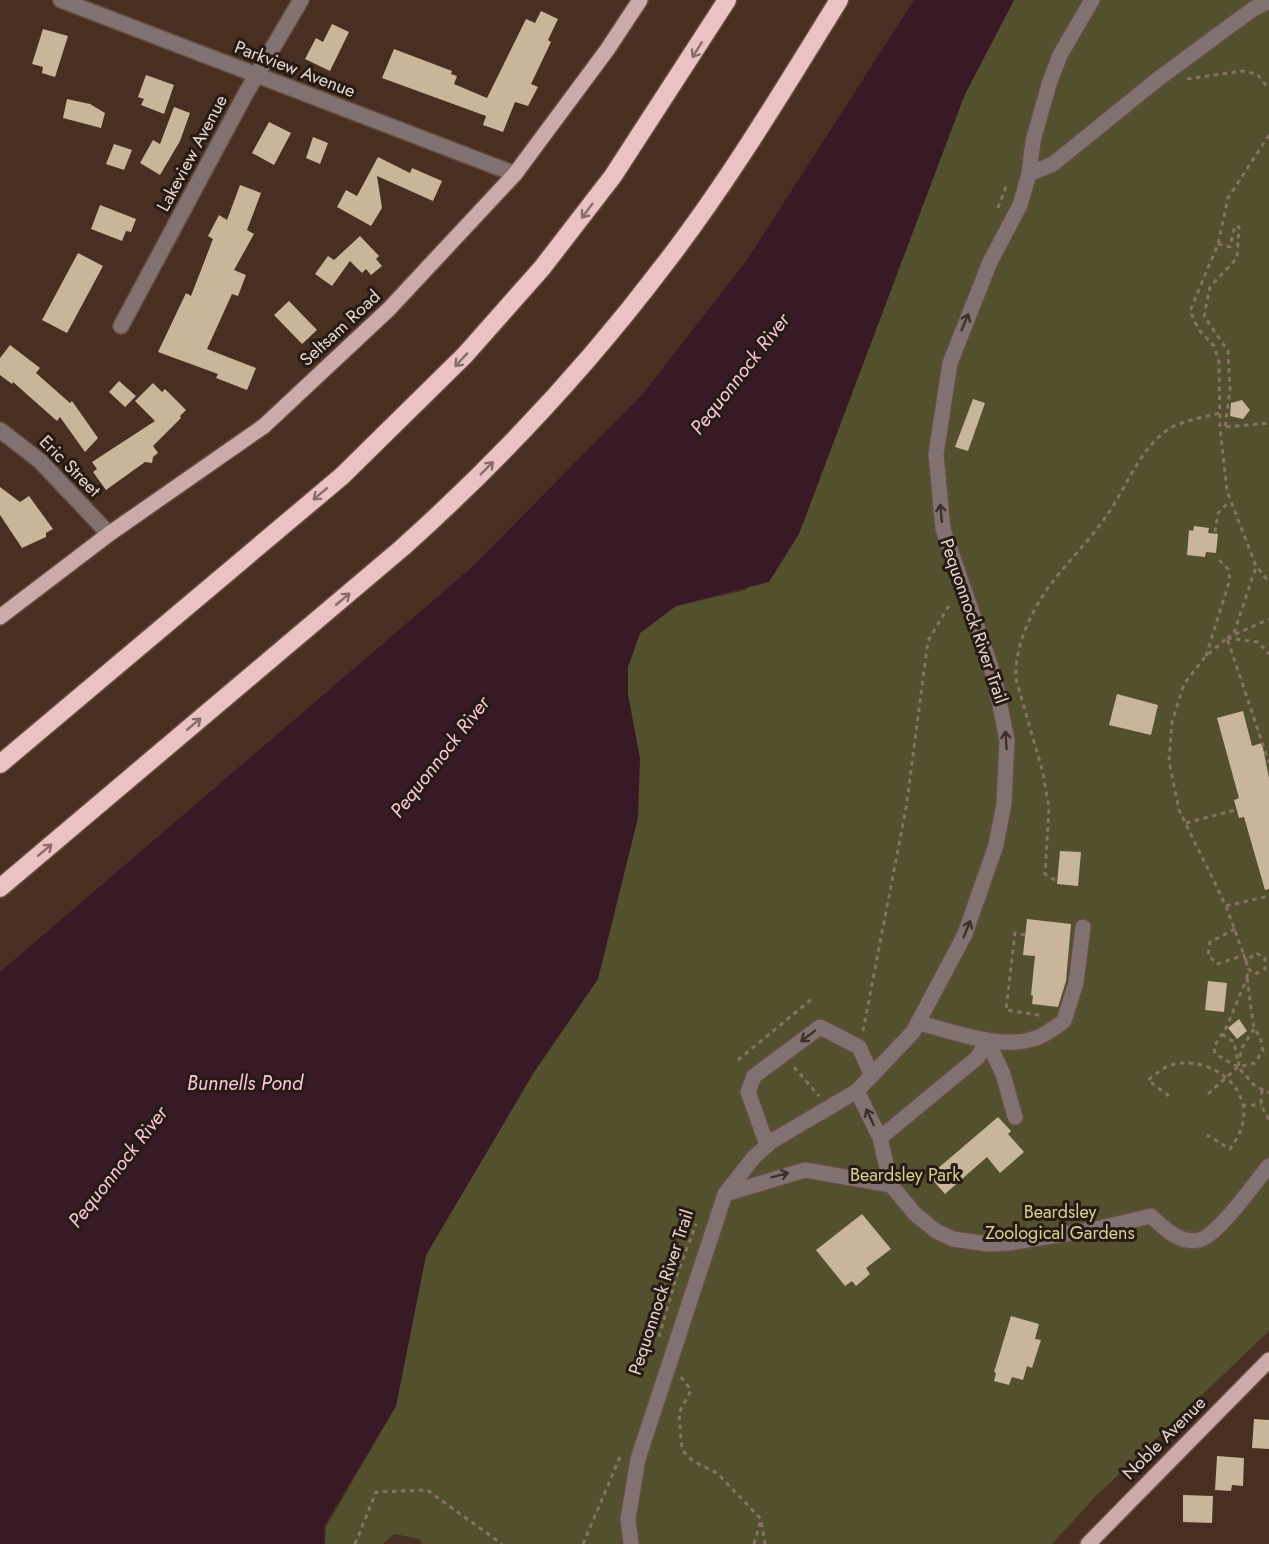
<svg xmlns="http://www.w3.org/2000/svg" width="1269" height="1544" font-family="Jost,sans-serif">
<rect width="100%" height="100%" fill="#482f21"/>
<path fill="#53502e" d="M1014,0H1269V1331L1094,1498L1052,1544H422L420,1539L394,1534L383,1544H325L326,1527L396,1406L426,1255L534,1072L598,979L640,759L628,695V667L640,633L676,606L746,590L965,94Z"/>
<path fill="#381926" d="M914,0H1014L965,94L799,534L769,582L676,606L640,633L628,667V695L640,759L638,818L598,979L534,1072L426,1255L396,1406L324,1526V1544H0V972L471,568L642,395L747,260Z"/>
<path fill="#c9b599" d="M541,11L558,19L548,40L551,42L531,84L538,87L528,106L515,102L503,132L483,125L486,116L382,78L394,49L452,71L451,74L457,76L454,84L487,98L526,19L535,23Z
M332,24L349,32L330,71L305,59L316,38L323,42Z
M43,29L68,36L55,77L42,73L43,67L32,64Z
M146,75L174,85L164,114L141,105L144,99L138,97Z
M67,99L90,104L105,113L101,128L63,118Z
M174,107L190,113L180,141L160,175L140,163L153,140L160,144Z
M269,122L291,133L274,165L252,153Z
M313,137L328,143L320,164L306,158Z
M114,144L132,150L124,170L106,164Z
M378,157L410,173L412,168L442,181L433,201L377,176L382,208L371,226L337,207L346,190L357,196Z
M240,185L261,193L247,230L254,234L234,270L246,275L238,296L232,294L207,349L256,368L247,390L216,378L218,374L158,352L186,293L191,296L213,239L208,236L219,215L227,220Z
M100,205L136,219L131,232L126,231L122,241L91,229Z
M360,236L379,256L376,259L382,266L371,275L366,269L362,273L350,261L332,286L315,274L328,256L334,260Z
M78,253L103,266L67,333L42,320Z
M289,301L317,330L302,344L274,315Z
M10,345L40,368L36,373L70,403L72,401L98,438L85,452L60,417L57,421L13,382L12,384L0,375V358Z
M119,381L136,396L125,407L109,392Z
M153,383L162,392L165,389L186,410L180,416L181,418L153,446L158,453L153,457L152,463L145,462L106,490L93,472L97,469L92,462L155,421L135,401Z
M973,399L985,403L968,451L955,447Z
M1242,400L1250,410L1243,419L1230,416L1231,403Z
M0,487L20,502L29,496L53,529L46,533V537L22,548L0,515Z
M1194,526L1209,528L1208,533L1218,534L1216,553L1206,552L1205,557L1187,555L1189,530L1193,531Z
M1117,694L1158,705L1151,735L1109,725Z
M1243,711L1252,746L1262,743L1269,778V889L1265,890L1244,817L1239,818L1234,800L1239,798L1217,718Z
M1060,851L1081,852L1078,886L1057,884Z
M1027,919L1071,924L1066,981L1058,1007L1032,1004L1033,996L1031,995L1035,956L1023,955Z
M1208,981L1227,983L1224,1012L1205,1010Z
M1239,1019L1247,1031L1237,1039L1228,1028Z
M998,1117L1011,1131L1008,1134L1024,1152L1000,1173L987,1157L945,1194L929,1176Z
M862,1214L891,1249L866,1268L870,1274L856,1286L852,1281L845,1286L816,1250Z
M1011,1316L1039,1324L1035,1339L1041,1340L1032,1368L1027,1366L1023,1380L1012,1377L1009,1385L994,1381L996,1373L994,1372Z
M1254,1419L1269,1420V1449L1252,1448Z
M1217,1456L1244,1458L1243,1486L1232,1485L1231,1491L1215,1490Z
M1183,1495L1213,1496L1212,1523L1183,1522Z"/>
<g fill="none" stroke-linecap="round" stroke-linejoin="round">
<defs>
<path id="minor" d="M61,0L515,174
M1029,174L1053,164L1158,79L1253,9L1269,1
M121,326L246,93L301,0
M0,430L40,461L109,534
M918,1023C954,1031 1005,1053 1041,1036C1049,1032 1057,1026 1064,1021L1076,983L1083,927
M987,1040L1003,1074L1015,1117
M857,1091L880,1138L891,1185L915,1214L936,1231L953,1239L988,1244L1010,1243L1096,1229L1151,1216C1164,1228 1179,1244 1199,1240C1218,1236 1255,1182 1269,1166
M880,1138L978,1057L987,1040
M767,1145L748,1092L754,1076L820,1027L859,1047L872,1076
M725,1194L805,1170L891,1185
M631,1544L628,1519L638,1459L725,1194L754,1157L772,1141L857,1091L913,1032L965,934L996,845L1004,804L1007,740L994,676L943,529L936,454L950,363L990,262L1020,205L1029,174L1033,141L1049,84L1060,55L1092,0"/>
<path id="major" d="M0,617L109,534L264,426L389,309L515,174L607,50L640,0
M1088,1544L1269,1360"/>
<path id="highway" d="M0,764L342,476L465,355L542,268L613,176L727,0
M0,888L402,548C498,462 586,368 664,265C729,181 783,90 839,0"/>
</defs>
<use href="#minor" stroke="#654d40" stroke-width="18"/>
<use href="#major" stroke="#654d40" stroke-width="18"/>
<use href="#highway" stroke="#654d40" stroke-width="21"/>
<path stroke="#877165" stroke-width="3" stroke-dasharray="4.5 4.5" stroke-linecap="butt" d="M1187,79L1242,71L1257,74L1269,89
M1269,135L1228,198L1218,244L1190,311L1199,330L1214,346L1219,362L1220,428L1227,491L1256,566L1269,582
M998,208L1007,184
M1218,244L1230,247L1235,226L1239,227L1237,258L1210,287L1204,316L1228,351L1230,390L1225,427
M1226,427L1269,423
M1215,532L1218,513L1230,501
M1234,633L1256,567
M1227,638L1258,642L1269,654
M1227,638L1269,619
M1206,656L1230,579L1228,569L1216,557
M1186,823L1235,810
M1055,880L1045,874L1049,808L1043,773L1016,679C1015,654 1023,631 1035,609C1053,574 1085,548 1107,515C1127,487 1140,446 1172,427C1186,420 1205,417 1220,413
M1226,906L1269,896
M1235,929L1210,942L1208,955L1217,964L1245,955
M1025,935L1015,933L1006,1010L1038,1015L1037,1021
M1246,961L1226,906L1179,810L1169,761L1172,722L1184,684L1205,657L1227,638L1269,763
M1247,978L1254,1029L1260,1036L1263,1050L1255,1063L1238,1067L1215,1054L1214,1047L1227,1026Z
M1247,978L1248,969L1255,974L1265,969V958L1256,953L1246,961L1248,969
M1254,1029L1242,1048L1238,1067L1254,1085L1269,1093
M863,1031L906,808L928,641L951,602
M1222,1034L1234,1042L1238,1062
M738,1060L813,998
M794,1067L819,1096
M1262,1090L1261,1105L1269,1120
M1208,1094L1238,1067
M1169,1096L1148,1080C1155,1075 1163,1067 1171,1065C1208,1054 1256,1087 1241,1129C1239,1136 1234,1143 1230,1149L1207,1135
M1242,1105H1261
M659,1337L677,1275L696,1224
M681,1377L691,1390L679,1413L682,1450L693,1461L717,1473L761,1519L765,1544
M355,1544L376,1492L427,1490L502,1544
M583,1544L620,1457
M754,1544L761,1520"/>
<use href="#minor" stroke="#817170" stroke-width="15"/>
<use href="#major" stroke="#cbabaa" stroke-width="15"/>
<use href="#highway" stroke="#e9c2c1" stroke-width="18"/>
</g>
<defs><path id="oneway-shaft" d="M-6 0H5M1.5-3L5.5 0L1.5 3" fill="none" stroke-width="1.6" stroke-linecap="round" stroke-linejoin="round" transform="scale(1.5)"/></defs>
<g stroke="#886e6a">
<use href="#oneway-shaft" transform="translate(697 50) rotate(122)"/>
<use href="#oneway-shaft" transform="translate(587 211) rotate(127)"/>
<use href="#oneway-shaft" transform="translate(461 360) rotate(133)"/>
<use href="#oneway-shaft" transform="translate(487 468) rotate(-45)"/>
<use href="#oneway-shaft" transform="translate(320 494) rotate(140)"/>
<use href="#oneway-shaft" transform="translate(343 599) rotate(-40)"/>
<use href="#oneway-shaft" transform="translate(194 724) rotate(-40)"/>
<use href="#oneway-shaft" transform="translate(45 850) rotate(-40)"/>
</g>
<g stroke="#3d302b">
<use href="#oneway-shaft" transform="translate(965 322) rotate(-67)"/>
<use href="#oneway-shaft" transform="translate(941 513) rotate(-96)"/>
<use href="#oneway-shaft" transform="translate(1006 740) rotate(-94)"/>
<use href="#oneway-shaft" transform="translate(967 929) rotate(-68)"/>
<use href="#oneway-shaft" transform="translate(808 1036) rotate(143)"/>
<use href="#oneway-shaft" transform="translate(870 1117) rotate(-115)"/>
<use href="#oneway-shaft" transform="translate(780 1175) rotate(-15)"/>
</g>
<g text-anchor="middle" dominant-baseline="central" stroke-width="6" stroke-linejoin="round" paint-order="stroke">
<g font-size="18" fill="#e7d6cd" stroke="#261a14">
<text transform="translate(295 69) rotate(21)">Parkview Avenue</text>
<text transform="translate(192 153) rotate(-62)">Lakeview Avenue</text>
<text transform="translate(340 328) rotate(-43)">Seltsam Road</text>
<text transform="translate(70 466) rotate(45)">Eric Street</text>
<text transform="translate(974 621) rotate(71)">Pequonnock River Trail</text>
<text transform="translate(661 1292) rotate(-72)">Pequonnock River Trail</text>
<text transform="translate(1164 1438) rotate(-45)">Noble Avenue</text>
</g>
<g font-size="18" fill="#d7d090" stroke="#261a14">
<text x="905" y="1175">Beardsley Park</text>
<text x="1060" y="1212">Beardsley<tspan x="1060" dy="21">Zoological Gardens</tspan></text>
</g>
<g font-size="20" font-style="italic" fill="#fbc5da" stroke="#261a14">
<text transform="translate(740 374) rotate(-52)">Pequonnock River</text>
<text transform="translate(440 757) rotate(-52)">Pequonnock River</text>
<text x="245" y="1083">Bunnells Pond</text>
<text transform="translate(118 1167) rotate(-52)">Pequonnock River</text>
</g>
</g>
</svg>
